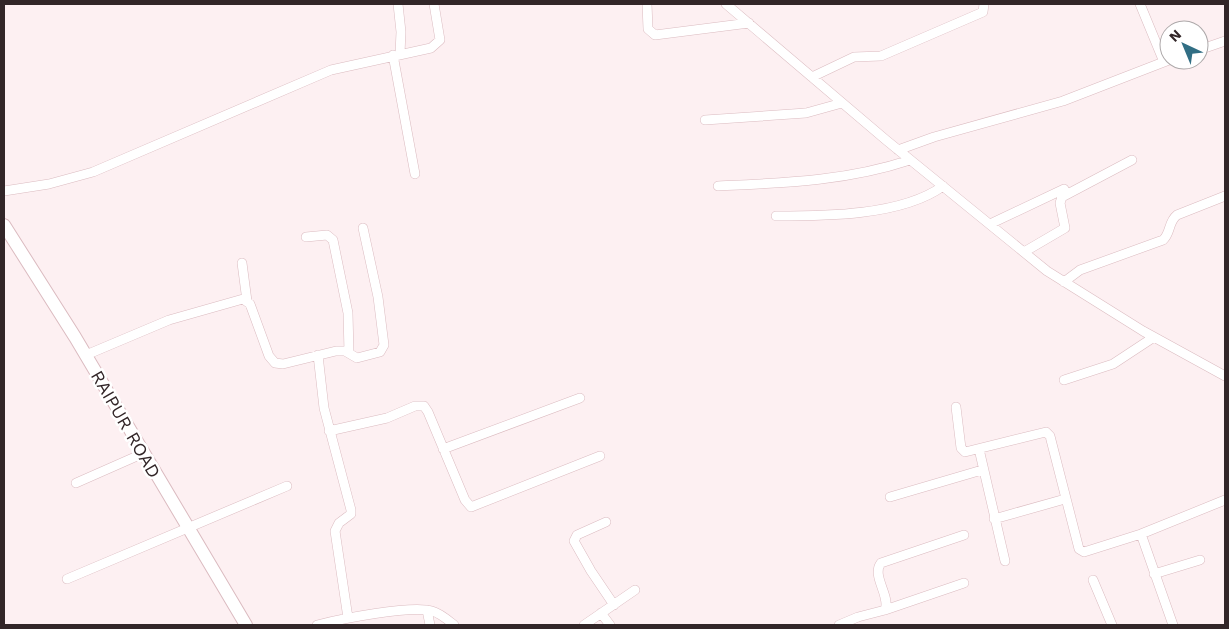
<svg xmlns="http://www.w3.org/2000/svg" width="1229" height="629" font-family="'Work Sans',sans-serif">
<rect width="100%" height="100%" fill="#fdf0f2"/>
<g fill="none" stroke-linecap="round" stroke-linejoin="round">
<defs>
<path id="street" d="M398,4L401,32L400,53
M647,4L648,29L655,35L749,23
M726,4L886,140L1047,271L1143,331L1225,376
M1140,4L1164,62
M1199,50L1225,41
M393,55L415,174
M812,77L854,57L881,56L983,12L984,4
M705,120L806,113L842,103
M898,150L934,137L1063,101L1169,60
M718,186C784,183 847,181 910,160
M4,191L49,184L93,172L331,70L431,48L440,40L434,4
M776,216C824,216 902,216 943,186
M990,224L1064,189
M306,237L327,235L333,240L348,313L349,353
M1024,252L1065,228L1060,203L1062,197L1132,160
M242,263L247,301
M1064,282L1080,270L1163,240C1171,233 1168,222 1177,215L1225,196
M86,355L169,320L243,299L250,304L269,356L275,363L283,364L336,351H345L357,358L380,352L384,345L378,297L363,228
M318,355L324,408L351,510V514L339,523L335,531L348,618
M1064,380L1113,364L1154,337
M956,407L961,448L965,452L1046,432L1050,436L1079,549L1084,552L1141,534L1225,500
M329,431L387,418L415,406H424L428,412L465,500L471,507L600,456
M443,449L580,398
M979,449L1005,561
M76,483L144,453
M890,497L982,470
M994,519L1065,499
M606,522L577,535L574,541L591,571L614,605
M1141,534L1173,625
M1154,574L1200,560
M67,579L287,486
M1093,580L1112,625
M427,610L430,625
M885,610L964,583
M601,613L610,625
M317,625C341,619 410,605 432,611C440,613 448,620 454,625
M584,625L635,590
M839,625L858,617L885,610C891,596 871,576 881,563L964,535"/>
<path id="secondary" d="M4,225L75,337L246,625"/>
</defs>
<use href="#street" stroke="#dbbbc0" stroke-width="10"/>
<use href="#secondary" stroke="#dbbbc0" stroke-width="14"/>
<use href="#street" stroke="#fff" stroke-width="9"/>
<use href="#secondary" stroke="#fff" stroke-width="12"/>
</g>
<g text-anchor="middle" dominant-baseline="central" stroke-width="5" stroke-linejoin="round" paint-order="stroke">
<g font-size="18" fill="#322628" stroke="#fff">
<text transform="translate(126 424) rotate(60)">RAIPUR ROAD</text>
</g>
</g>
<rect width="1229" height="629" fill="none" stroke="#322628" stroke-width="10"/>
<g transform="translate(1184 45) rotate(316)"><circle r="24" fill="#ffffff" stroke="#ada8a9"/>
<path d="M0-4L9 19L0 12L-9 19Z" fill="#316e84"/>
<text y="-8" font-size="14" font-weight="bold" text-anchor="middle" fill="#322628">N</text>
</g>
</svg>
